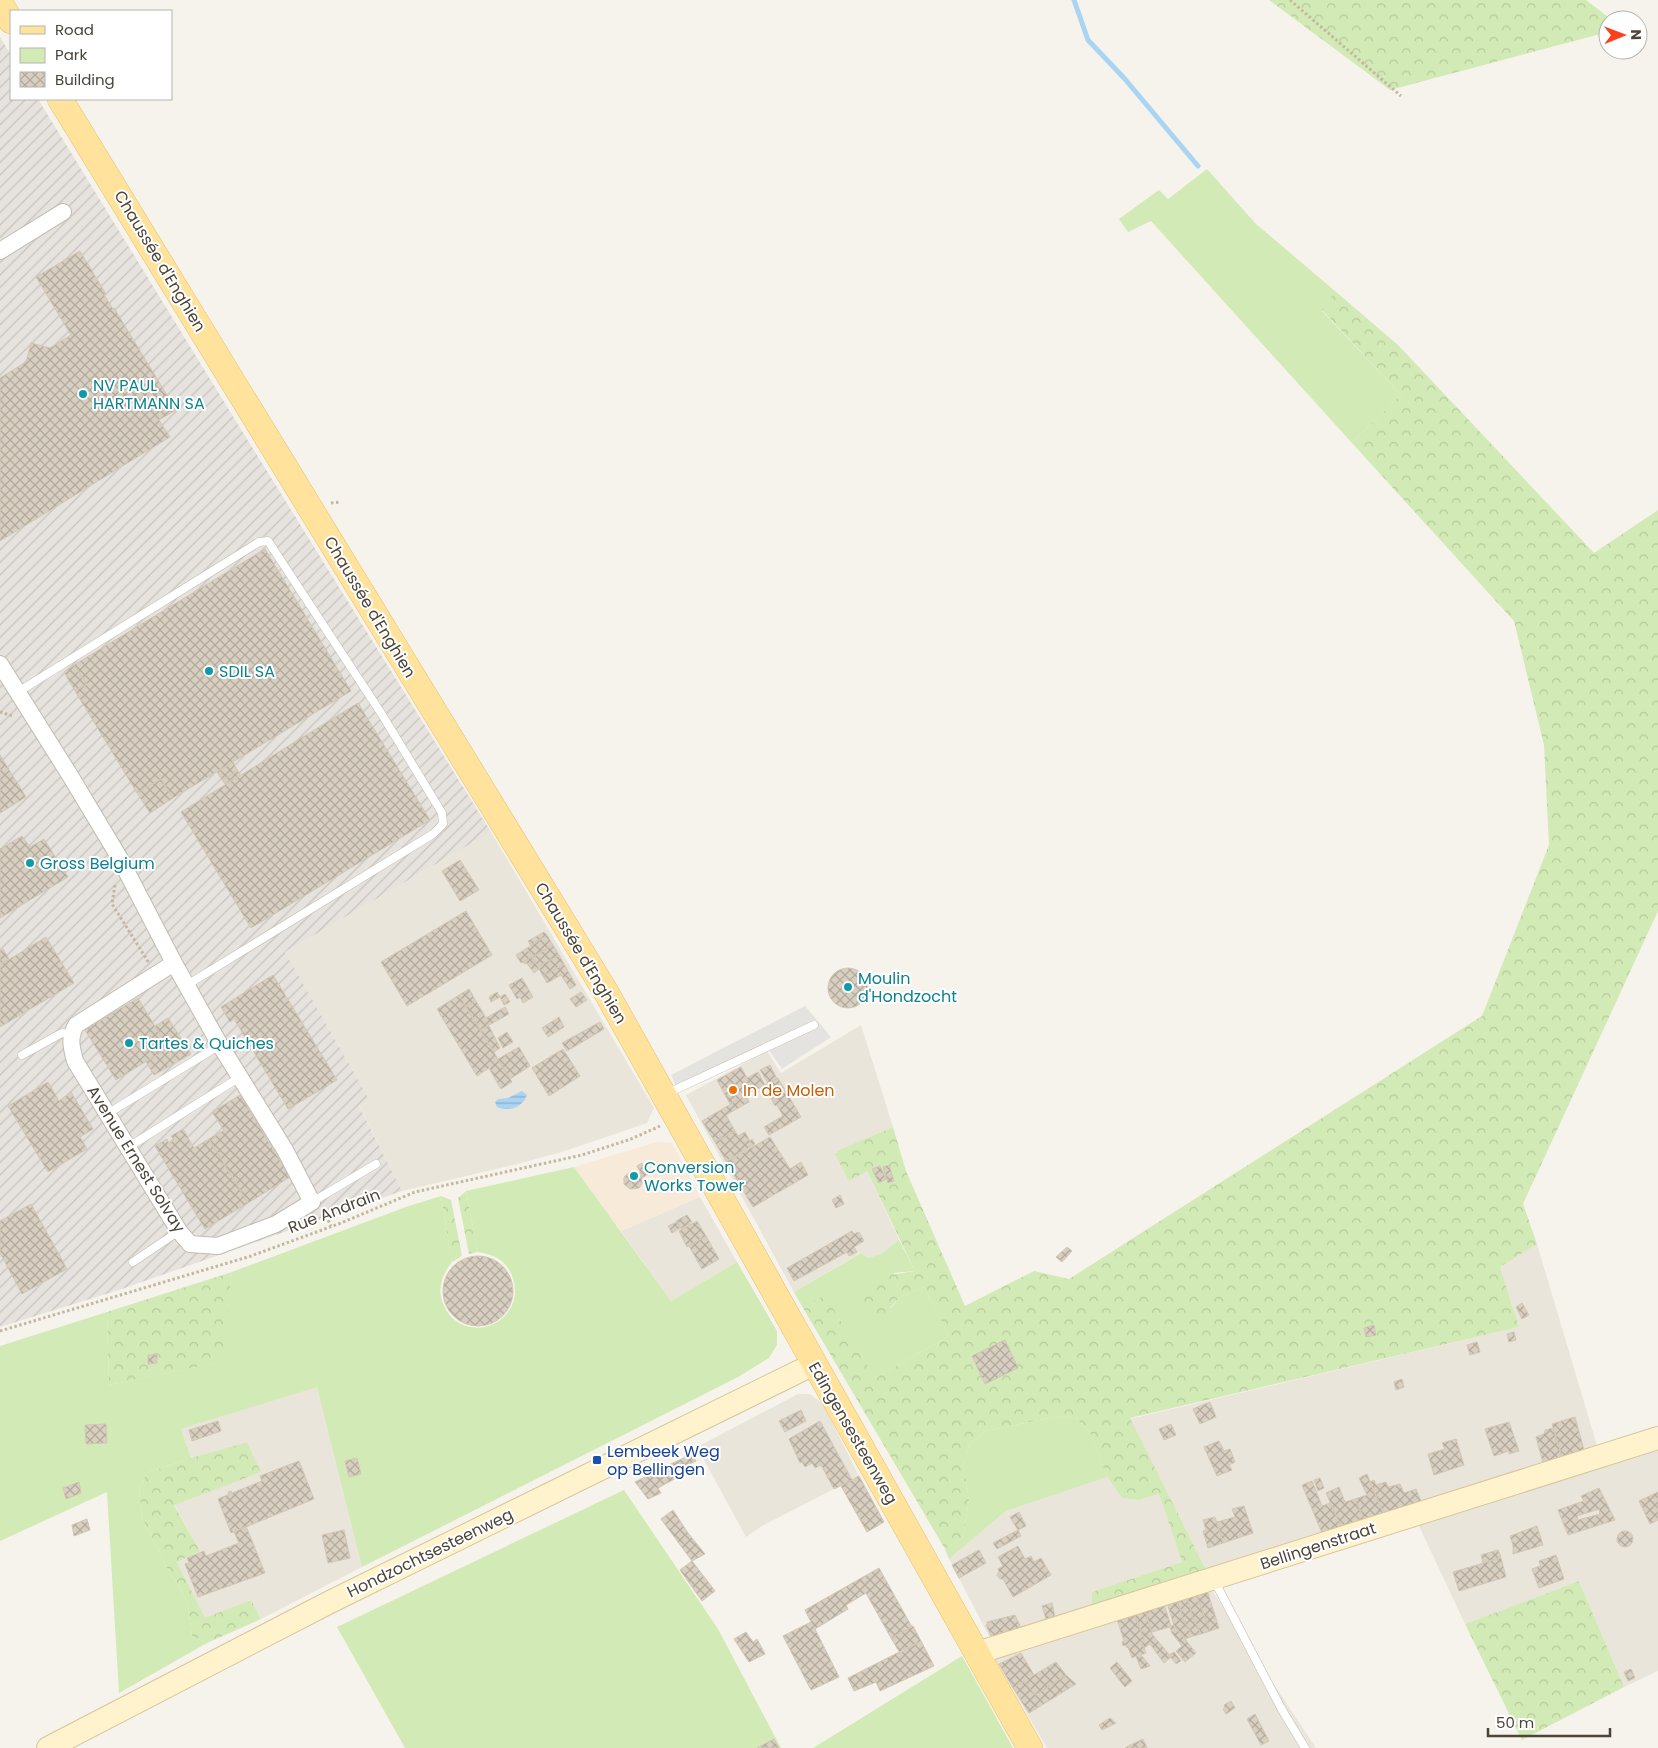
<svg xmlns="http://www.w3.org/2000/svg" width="1658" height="1748" font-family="Poppins,sans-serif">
<defs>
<pattern id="industrial-furrows" width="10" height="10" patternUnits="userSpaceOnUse" patternTransform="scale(1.25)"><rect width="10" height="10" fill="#e6e2dd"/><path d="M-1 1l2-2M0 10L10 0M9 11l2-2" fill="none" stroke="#c7c3be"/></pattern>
<pattern id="forest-crowns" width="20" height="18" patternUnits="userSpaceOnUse" patternTransform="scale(1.25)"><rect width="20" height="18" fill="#d2eab5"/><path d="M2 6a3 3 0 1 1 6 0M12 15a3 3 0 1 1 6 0" fill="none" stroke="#b6ca9c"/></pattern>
<pattern id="water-rules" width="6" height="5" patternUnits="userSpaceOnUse" patternTransform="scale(1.25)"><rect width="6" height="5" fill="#a9d4f2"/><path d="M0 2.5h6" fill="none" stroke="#8caec5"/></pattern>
<pattern id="building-cross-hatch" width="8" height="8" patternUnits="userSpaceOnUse" patternTransform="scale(1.25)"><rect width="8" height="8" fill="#d8cfc1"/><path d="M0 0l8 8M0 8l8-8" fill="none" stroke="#b1aa9e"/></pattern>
</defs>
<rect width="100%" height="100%" fill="#f6f3ec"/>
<path fill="#eae5da" d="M491,832L654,1108L647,1123L562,1152L517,1164L402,1191L359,1105L369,1099L285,952Z
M861,1025L893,1127L840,1150L867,1171L899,1240L881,1254L868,1258L860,1253L794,1292L686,1095L767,1051L781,1073Z
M700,1197L737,1262L671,1301L621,1231Z
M1537,1244L1598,1449L1206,1570L1130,1419L1519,1327L1500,1267Z
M317,1386L362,1567L261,1619L251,1600L205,1619L177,1562L200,1551L174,1504L261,1472L247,1442L191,1458L181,1429Z
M798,1394H810L823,1404L859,1476L762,1526L746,1537L697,1447Z
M1658,1450V1671L1624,1687L1579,1581L1465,1624L1418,1524Z
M1107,1477L1122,1498L1139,1500L1159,1494L1182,1562L1092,1592V1606L991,1640L949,1559L1006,1511Z
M1210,1587L1316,1748H1047L995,1659Z"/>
<path fill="#f7ead8" d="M657,1142L672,1143L700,1197L621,1231L574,1167Z"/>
<path fill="url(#industrial-furrows)" d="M0,37L11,55V99H38L234,418L491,832L285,952L369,1099L359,1106L402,1191L119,1290L0,1327Z"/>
<path fill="#d2eab5" d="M1207,169L1256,224L1335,291L1322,311L1401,395L1352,443L1151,221L1128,232L1119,219L1159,190L1168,199Z
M574,1167L671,1301L737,1262L777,1331V1345L769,1358L738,1377L362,1567L317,1387L181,1429L191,1458L147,1473L139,1489L142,1518L167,1568L181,1589L188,1606L192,1636L207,1643L119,1693L107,1492L0,1541V1346L107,1312L109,1385L220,1362L232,1272L406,1207L441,1196L452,1262C441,1276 436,1291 445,1308C457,1333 492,1334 508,1312C522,1294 514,1264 493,1256C489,1254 483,1253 478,1252L466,1191Z
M899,1240L915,1271L894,1273L890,1309L900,1297L924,1287L949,1336L875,1378L825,1296L803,1308L794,1292L861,1253L868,1258L881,1254Z
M1076,1417L1092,1436L1107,1477L1006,1511L949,1559L945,1549L963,1537L969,1500L963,1461L971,1443L985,1431L1050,1418Z
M624,1490L718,1629L781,1748H405L337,1627Z
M962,1656L1013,1748H813Z"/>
<path fill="url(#forest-crowns)" d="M1269,0H1586L1612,20H1608V32L1390,90Z
M1335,291L1398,345L1594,553L1658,510V911L1523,1204L1537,1244L1500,1267L1519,1327L1130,1418L1206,1570L1092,1606V1592L1182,1562L1159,1494L1139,1500L1122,1498L1107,1477L1092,1436L1076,1417L1050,1418L985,1431L971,1443L963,1461L969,1500L963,1537L945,1549L803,1308L825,1295L875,1378L949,1336L924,1287L900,1297L884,1314H872L863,1306L861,1294C876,1274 894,1275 915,1271L867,1171L849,1181L835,1154L839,1150L893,1127L906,1171L965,1306L1034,1271L1069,1279L1482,1016L1549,845L1544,745L1514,621L1352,443L1401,395L1322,310Z
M466,1191L478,1252L469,1254L458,1198Z
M441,1196L451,1200L462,1256L452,1262Z
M232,1272L221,1362L109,1385L107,1312Z
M247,1442L261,1472L174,1505L200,1551L177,1562L205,1618L251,1600L261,1619L207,1643L192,1636L188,1606L181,1589L167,1568L142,1518L139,1489L147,1473L191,1458Z
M1579,1581L1624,1687L1522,1740L1465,1624Z"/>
<path fill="#e5e3e0" d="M805,1006L831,1037L782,1069L764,1043L676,1086L671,1075Z"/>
<path fill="url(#water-rules)" d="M522,1091L527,1095C522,1108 509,1112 497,1107L495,1102L498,1099L508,1098Z"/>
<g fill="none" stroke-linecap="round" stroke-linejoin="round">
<path stroke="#a9d4f2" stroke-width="5" d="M1074,0L1088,40L1124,78L1198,166"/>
</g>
<path fill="url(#building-cross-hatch)" stroke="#d3c7b4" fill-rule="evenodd" d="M80,251L106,294L104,295L113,309L114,308L176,410L159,420L170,437L0,541V378L26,362L31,343L50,348L71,335L36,277Z
M265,549L351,691L173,798L161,779L137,793L75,691L87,684L74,665Z
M74,665L87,684L75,691L64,672Z
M358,703L430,820L251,928L181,812Z
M0,755L26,797L0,813Z
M233,762L238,771L222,780L217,772Z
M238,771L240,775L225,784L222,780Z
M161,779L173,798L150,813L137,793Z
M22,836L30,847L44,839L68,877L0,918V849Z
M460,860L479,890L460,901L442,871Z
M466,911L492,955L407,1006L381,962Z
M544,932L547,935L531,946L528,941Z
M547,935L553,945L532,957L527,948Z
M46,937L74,983L0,1027V965Z
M553,945L559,955L538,967L532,957Z
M527,948L532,957L521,963L516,955Z
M3,949L9,959L0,964V951Z
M559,955L564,964L543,976L538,967Z
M532,957L535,962L529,966L527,963L525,964L523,962Z
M535,962L539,969L534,973L529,966Z
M564,964L576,985L570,989L561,975L547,983L543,976Z
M828 988a20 20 0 1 1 40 0a20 20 0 1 1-40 0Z
M273,975L337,1080L288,1109L234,1019L230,1022L221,1007Z
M522,978L533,997L523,1003L520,997L517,999L509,985Z
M469,989L476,1001L466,1007L459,995Z
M497,992L500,997L505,994L510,1002L504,1005L500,997L491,1002L489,997Z
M581,992L587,1000L576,1007L570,999Z
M459,995L512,1082L501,1089L489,1068L477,1076L437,1009Z
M138,998L168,1048L116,1080L85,1030Z
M476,1001L486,1018L505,1007L509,1014L480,1030L466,1007Z
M559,1017L564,1027L548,1037L542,1028Z
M168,1018L191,1054L154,1075L146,1062L168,1048L155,1026Z
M600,1022L604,1029L567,1051L562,1043Z
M489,1026L500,1048L494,1052L480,1030Z
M507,1032L513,1042L503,1048L498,1038Z
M519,1047L530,1066L510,1079L498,1059Z
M563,1049L580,1076L549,1096L532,1068Z
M770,1065L777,1079L768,1083L760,1070Z
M741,1067L747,1078L758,1072L765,1085L730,1104L717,1080Z
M778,1078L801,1117L769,1135L764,1127L783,1116L777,1105L775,1106L771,1098L772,1097L765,1085Z
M48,1082L59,1101L71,1092L93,1129L80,1137L87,1149L48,1172L8,1106Z
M240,1095L290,1177L248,1203L209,1139L224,1130L212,1112Z
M746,1095L749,1102L726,1115L735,1131L715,1142L702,1121Z
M183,1129L194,1148L209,1139L248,1203L205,1229L155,1146L167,1139L169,1143L174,1140L171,1136Z
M735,1131L738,1136L745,1132L750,1141L752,1139L755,1144L726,1161L715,1142Z
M770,1137L790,1169L801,1162L808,1175L753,1207L726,1162Z
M642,1163L648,1174L642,1178V1184L639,1188L630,1189L624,1184V1177L630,1172L641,1173L637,1166Z
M889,1165L894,1181L888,1183L883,1167Z
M880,1166L886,1179L879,1183L872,1169Z
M840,1195L844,1204L836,1208L832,1200Z
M31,1204L67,1269L22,1294L0,1253V1221Z
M687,1215L692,1222L681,1229L676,1221Z
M697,1221L706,1236L687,1247L679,1231Z
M677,1222L680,1228L672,1233L668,1226Z
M852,1231L854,1234L859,1232L864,1241L854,1247L857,1252L849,1256L847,1252L794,1281L787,1268Z
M706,1236L719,1259L702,1269L689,1246Z
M1067,1247L1072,1251L1062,1262L1056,1257Z
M443 1291a35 35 0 1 1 70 0a35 35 0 1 1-70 0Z
M1522,1303L1529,1315L1522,1319L1516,1307Z
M1374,1325L1376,1335L1366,1337L1364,1328Z
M1514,1332L1516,1340L1509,1342L1507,1334Z
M1005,1340L1018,1368L985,1384L972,1356Z
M1477,1342L1480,1352L1470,1355L1467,1345Z
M148,1355H157V1363L148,1364Z
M1402,1379L1404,1387L1396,1390L1394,1382Z
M1210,1402L1216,1417L1200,1424L1193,1409Z
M801,1410L806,1421L785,1432L779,1421Z
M1575,1417L1584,1450L1562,1457L1552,1424Z
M218,1421L221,1431L192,1441L189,1430Z
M820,1421L852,1480L834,1489L821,1465L815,1468L812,1463L805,1467L802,1462L800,1463L789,1439Z
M1509,1422L1519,1451L1509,1454V1451L1494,1456L1485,1429Z
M106,1424L107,1443L86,1444L85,1425Z
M1171,1424L1176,1435L1164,1440L1159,1429Z
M1553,1428L1562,1457L1543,1463L1536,1437L1544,1434L1545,1430Z
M1456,1439L1464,1465L1434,1475L1428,1454L1445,1449L1442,1443Z
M1219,1441L1224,1451L1230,1449L1235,1462L1229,1465L1232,1470L1217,1476L1204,1447Z
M692,1454L696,1461L675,1471L671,1464Z
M357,1458L361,1474L349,1477L345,1461Z
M299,1461L314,1499L231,1533L218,1499L229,1494L228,1492L231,1491L232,1493L262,1481L260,1476Z
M671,1464L678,1477L658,1488L661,1493L648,1499L635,1482Z
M1367,1474L1383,1513L1364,1519L1355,1499L1367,1495L1359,1478Z
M859,1476L884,1522L867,1532L841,1486Z
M1320,1478L1324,1488L1318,1491L1314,1480Z
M1374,1480L1376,1485L1386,1482L1388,1487L1400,1484L1404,1493L1416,1489L1421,1501L1383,1513L1370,1482Z
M1312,1481L1322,1506L1330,1503L1341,1526L1322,1533L1302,1485Z
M79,1482L81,1493L66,1499L63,1488Z
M1339,1487L1345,1502L1355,1499L1364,1519L1341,1526L1326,1493Z
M1599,1488L1615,1520L1568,1535L1558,1510L1584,1501L1581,1496ZM1599,1509L1600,1514L1578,1520L1577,1516Z
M1658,1492V1520L1650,1524L1639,1501Z
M1244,1506L1253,1533L1223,1543L1217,1522L1235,1517L1232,1509Z
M673,1510L688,1533L705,1554L692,1561L661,1519Z
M1019,1512L1026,1526L1018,1530L1010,1517Z
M1215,1517L1223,1543L1208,1548L1203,1531L1206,1530L1203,1520Z
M87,1519L90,1530L74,1536L72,1525Z
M246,1526L265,1573L198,1597L185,1564L189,1563L187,1558L204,1551L206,1556L239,1543L234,1532Z
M1537,1526L1543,1545L1513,1554V1545L1510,1536Z
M344,1530L350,1558L328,1563L322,1535Z
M1018,1530L1021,1536L997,1549L993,1543Z
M1617 1539a8 8 0 1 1 16 0a8 8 0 1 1-16 0Z
M1018,1546L1025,1559L1031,1556L1034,1562L1041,1558L1051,1575L1013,1597L1003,1579H1000L997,1575L999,1572L998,1569L1003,1566L998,1557Z
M979,1550L986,1563L959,1578L952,1565Z
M1498,1550L1501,1557L1483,1563L1481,1555Z
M1556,1555L1564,1579L1539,1588L1532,1569L1540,1566V1569L1541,1568L1539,1561Z
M1501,1558L1506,1577L1459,1591L1453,1572Z
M692,1561L715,1591L702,1601L680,1570Z
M879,1568L912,1627L891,1638L866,1593L846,1605L848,1609L815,1629L839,1677L811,1690L783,1636L811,1622L805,1610Z
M1207,1590L1219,1628L1210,1631L1196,1594Z
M1196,1594L1210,1631L1201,1634L1193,1618L1187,1597Z
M1187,1597L1193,1618L1201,1634L1193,1636L1184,1621L1177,1600Z
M1177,1600L1184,1621L1193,1636L1185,1639L1174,1625L1167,1603Z
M1052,1603L1055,1617L1046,1619L1042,1606Z
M1164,1604L1171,1626L1174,1625L1196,1653L1185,1662L1176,1651L1182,1646L1172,1633L1170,1627L1152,1632L1145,1610Z
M1145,1610L1152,1634L1171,1657L1164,1663L1150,1644L1144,1648L1141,1640L1144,1639L1134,1614Z
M1134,1614L1144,1639L1141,1640L1146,1653L1141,1655L1150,1666L1141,1669L1136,1656L1132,1658L1128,1647L1127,1648L1126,1645L1123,1646L1122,1642L1124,1641L1117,1619Z
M1015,1615L1021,1628L992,1638L986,1625L988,1624L987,1622Z
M913,1626L921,1641L900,1653L891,1638Z
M746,1632L753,1642L757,1639L765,1654L749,1662L734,1639Z
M921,1641L934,1666L880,1691L876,1682L854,1691L848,1678Z
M1174,1652L1181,1661L1176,1664L1169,1655Z
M1021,1653L1034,1675L1056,1662L1066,1675L1035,1695L1024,1681L1013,1688L999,1664Z
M1117,1662L1132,1681L1125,1687L1110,1668Z
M1631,1669L1635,1678L1628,1681L1624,1672Z
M1066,1675L1076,1684L1029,1713L1013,1688L1024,1681L1035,1695Z
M1231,1701L1235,1708L1226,1714L1223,1709L1225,1707L1224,1705Z
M1255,1714L1269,1741L1261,1745L1247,1719Z
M1110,1718L1116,1723L1102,1730L1099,1725Z
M774,1739L779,1748H757Z
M1143,1739L1147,1748H1125L1130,1745Z"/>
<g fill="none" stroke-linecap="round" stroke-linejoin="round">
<defs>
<path id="lane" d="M18,692L259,542L268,541L381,713L442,813L443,824L433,834L187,985
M22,1055L62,1033L71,1034
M668,1093L814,1025
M107,1114L220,1045
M127,1148L240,1077
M312,1202L376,1164
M133,1262L179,1231
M1214,1580L1281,1708L1305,1748"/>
<path id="street" d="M0,251L63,212
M0,664L71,777L119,857L174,963L220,1045L285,1150L312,1202L276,1224L218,1246L190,1244L179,1231L75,1061C71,1046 69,1038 76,1025L174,963"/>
<path id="secondary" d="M977,1653L1658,1438
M48,1748L330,1602L814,1364"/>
<path id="primary" d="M0,3L11,21
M60,99L606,992L1030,1748"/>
</defs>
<use href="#lane" stroke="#c2bbae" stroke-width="9"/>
<use href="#street" stroke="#c2bbae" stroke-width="18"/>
<use href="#secondary" stroke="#d6c79b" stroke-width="24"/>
<use href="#primary" stroke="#e6c16a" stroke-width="26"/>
<path stroke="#c4b79f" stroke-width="3" stroke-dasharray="2.5 2.5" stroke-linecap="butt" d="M1290,0L1401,96
M331,503L340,502
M0,712L13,716
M115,885L112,904L149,963
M324,1211L331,1226
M0,1331L251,1256L341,1223L415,1192L582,1155L631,1139L660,1126"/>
<use href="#lane" stroke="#fff" stroke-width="8"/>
<use href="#street" stroke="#fff" stroke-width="16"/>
<use href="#secondary" stroke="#fff3cd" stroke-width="22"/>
<use href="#primary" stroke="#ffe39c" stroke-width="25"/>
</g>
<g fill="#0f9aa8" stroke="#fff" stroke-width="2">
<circle cx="83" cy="394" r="5"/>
<circle cx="209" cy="671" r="5"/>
<circle cx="30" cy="863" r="5"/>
<circle cx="848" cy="987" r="5"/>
<circle cx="129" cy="1043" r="5"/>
<circle cx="634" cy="1176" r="5"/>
</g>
<circle fill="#e8710a" stroke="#fff" stroke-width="2" cx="733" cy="1090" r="5"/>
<rect fill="#1a4fb4" stroke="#fff" stroke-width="2" x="592" y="1455" width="10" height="10" rx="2.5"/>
<g text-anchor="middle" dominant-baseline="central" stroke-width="4" stroke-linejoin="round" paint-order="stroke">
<g font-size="16" fill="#4b4439" stroke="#fff">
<text transform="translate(160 261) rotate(59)">Chaussée d'Enghien</text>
<text transform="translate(370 607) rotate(59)">Chaussée d'Enghien</text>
<text transform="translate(581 953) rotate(59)">Chaussée d'Enghien</text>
<text transform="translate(136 1159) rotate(58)">Avenue Ernest Solvay</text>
<text transform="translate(334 1211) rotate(-21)">Rue Andrain</text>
<text transform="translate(853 1433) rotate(60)">Edingensesteenweg</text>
<text transform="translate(1318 1546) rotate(-18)">Bellingenstraat</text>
<text transform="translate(430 1553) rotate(-26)">Hondzochtsesteenweg</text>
</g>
<g font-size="16" fill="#0d838f" stroke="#fff" text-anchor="start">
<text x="93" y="385">NV PAUL<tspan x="93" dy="18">HARTMANN SA</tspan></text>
<text x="219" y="671">SDIL SA</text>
<text x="40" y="863">Gross Belgium</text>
<text x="858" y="978">Moulin<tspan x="858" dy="18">d'Hondzocht</tspan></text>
<text x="139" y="1043">Tartes &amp; Quiches</text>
<text x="644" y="1167">Conversion<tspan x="644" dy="18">Works Tower</tspan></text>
</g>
<g font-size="16" fill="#c56008" stroke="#fff" text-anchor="start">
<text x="743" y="1090">In de Molen</text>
</g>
<g font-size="16" fill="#164399" stroke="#fff" text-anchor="start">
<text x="607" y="1451">Lembeek Weg<tspan x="607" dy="18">op Bellingen</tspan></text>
</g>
</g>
<rect x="10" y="10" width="162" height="90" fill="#ffffff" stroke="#b7b4b0"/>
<rect x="20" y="26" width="25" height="8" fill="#ffe39c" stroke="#b7b4b0"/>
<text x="55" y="35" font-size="15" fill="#4b4439">Road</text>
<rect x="20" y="48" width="25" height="15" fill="#d2eab5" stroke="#b7b4b0"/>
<text x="55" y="60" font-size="15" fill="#4b4439">Park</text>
<rect x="20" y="72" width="25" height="15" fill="url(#building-cross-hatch)" stroke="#b7b4b0"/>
<text x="55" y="85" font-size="15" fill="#4b4439">Building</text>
<g transform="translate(1623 35) rotate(89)"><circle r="24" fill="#ffffff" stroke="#b7b4b0"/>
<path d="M0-4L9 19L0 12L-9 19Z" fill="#fc3f1d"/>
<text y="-8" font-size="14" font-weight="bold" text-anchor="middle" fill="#4b4439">N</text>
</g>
<path d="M1488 1728v8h122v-8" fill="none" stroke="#4b4439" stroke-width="2.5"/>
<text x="1496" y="1728" font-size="15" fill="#4b4439" stroke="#ffffff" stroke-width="4" paint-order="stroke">50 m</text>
</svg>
